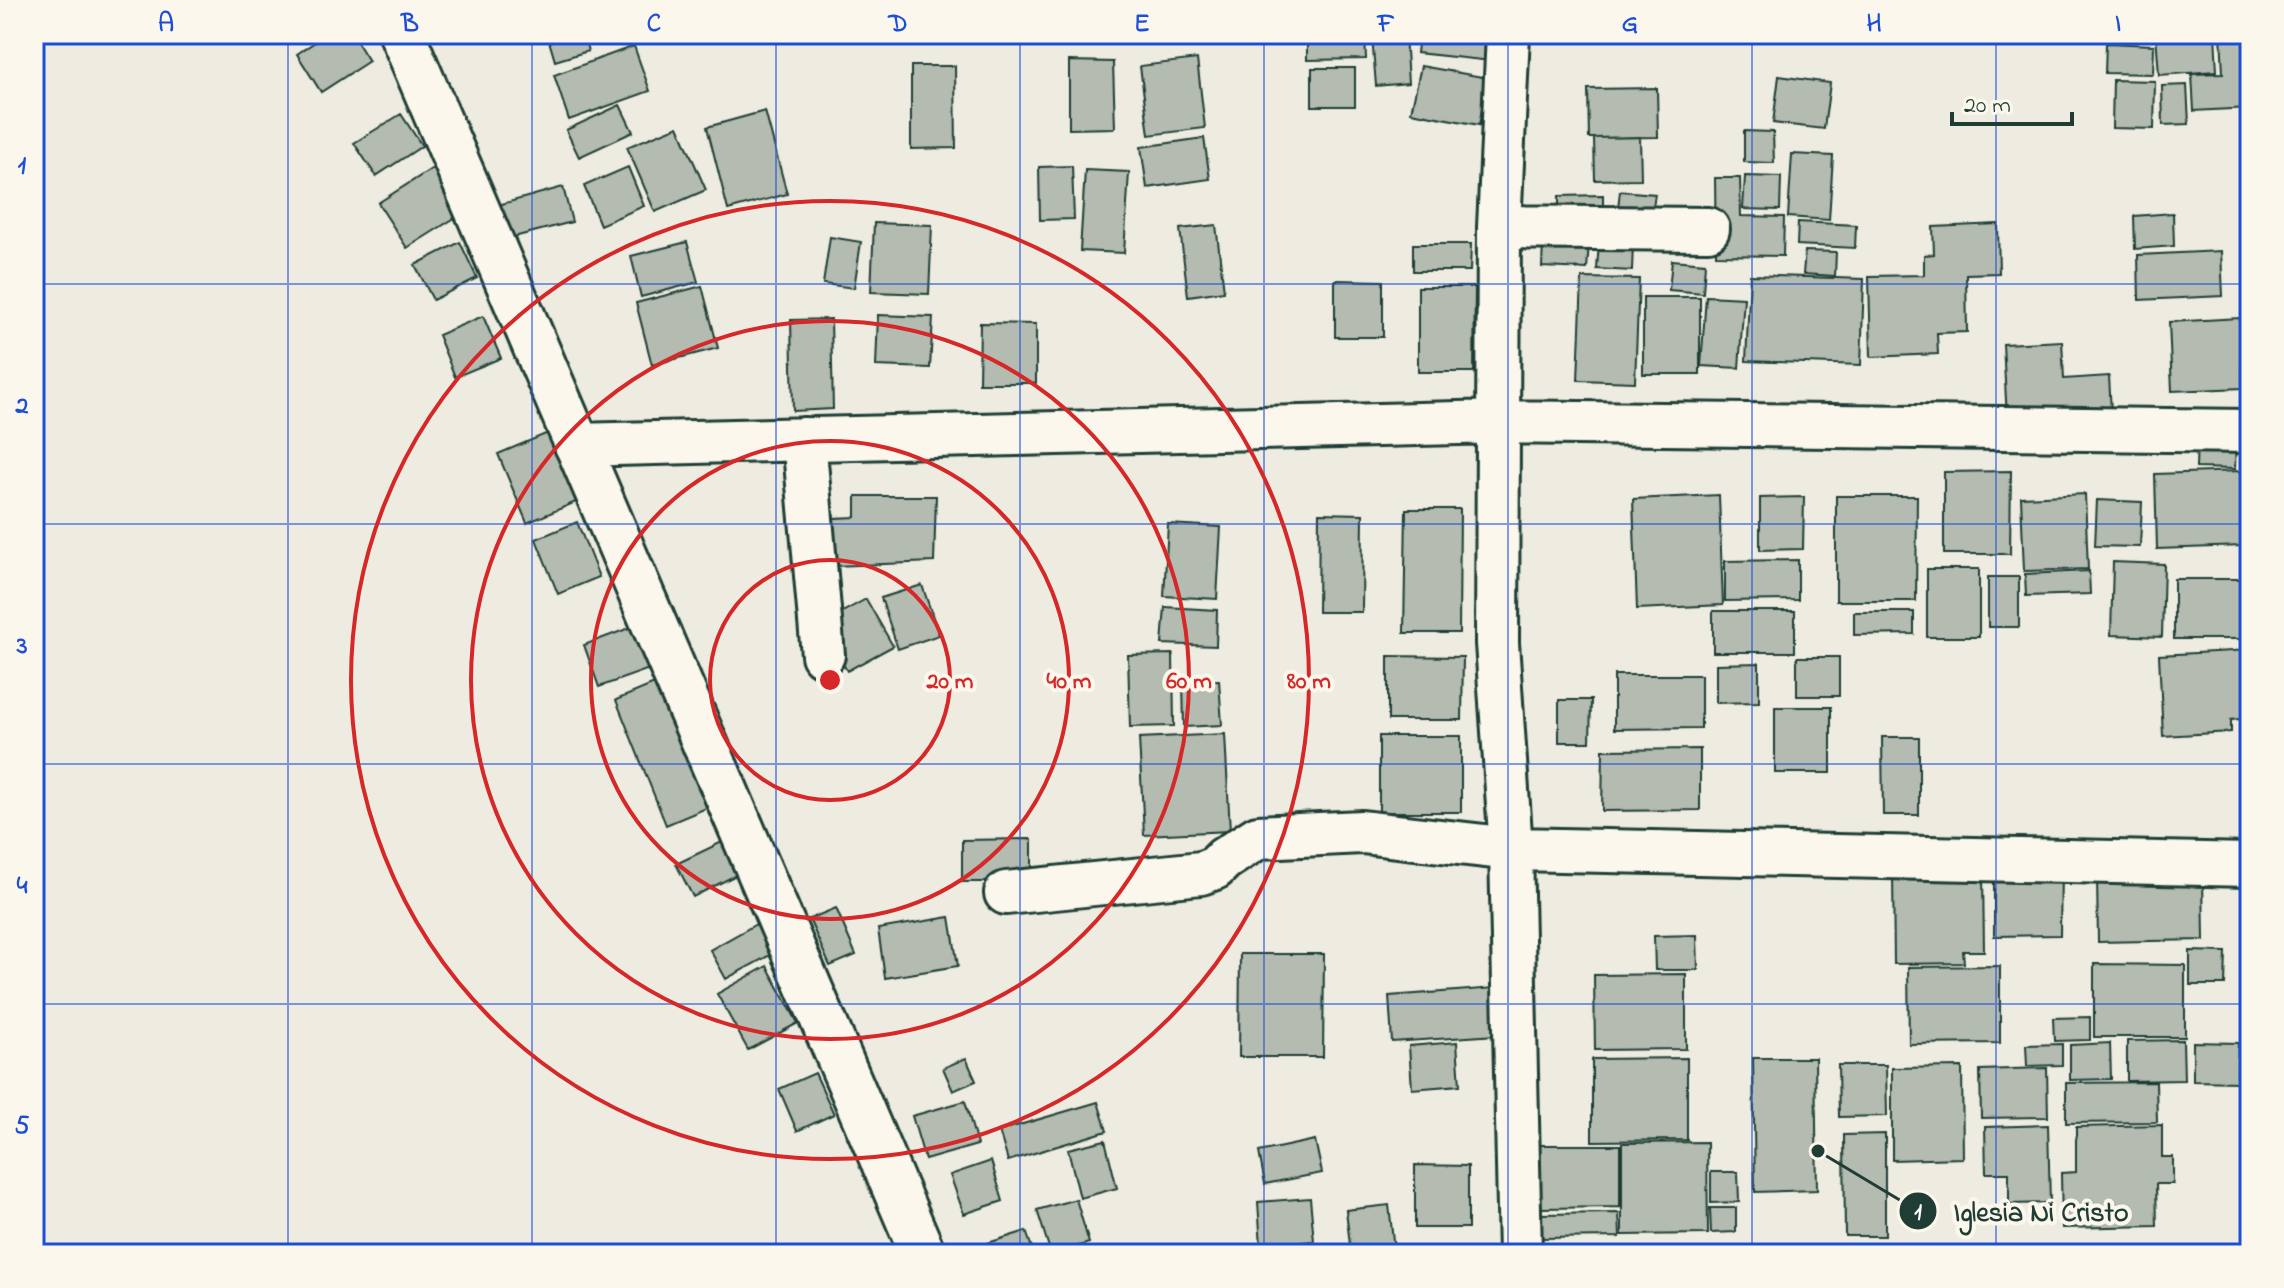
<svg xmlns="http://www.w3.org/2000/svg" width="2284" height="1288" font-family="'Indie Flower',sans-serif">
<rect width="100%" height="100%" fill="#eeece1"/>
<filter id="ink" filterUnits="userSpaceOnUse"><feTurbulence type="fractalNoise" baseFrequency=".0125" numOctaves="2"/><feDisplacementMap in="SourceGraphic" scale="16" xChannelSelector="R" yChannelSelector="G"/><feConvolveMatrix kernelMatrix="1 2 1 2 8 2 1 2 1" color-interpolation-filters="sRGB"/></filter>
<g filter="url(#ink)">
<path fill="#b4bbb0" stroke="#1f3d34" stroke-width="2" d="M327,34H352L369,61L321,92L297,54Z
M547,34H583L588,51L555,61Z
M1307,34H1365L1366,59L1307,60Z
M1405,34L1408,83L1376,86L1372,36Z
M1419,34H1495L1491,61L1417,53Z
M2156,34H2215L2217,71L2159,75Z
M2221,34H2250V108L2194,111L2192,74L2223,73Z
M2106,43L2154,45L2153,74L2105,73Z
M634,46L650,91L569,120L554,75Z
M1197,59L1205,128L1149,135L1140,66Z
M1069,61L1113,62L1115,128L1069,129Z
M911,66H955L956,148L911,149Z
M1421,66L1488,78L1479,125L1411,112Z
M1312,68H1355V106H1312Z
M1779,76L1830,83L1824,129L1773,123Z
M2113,80L2155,81L2154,129L2112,128Z
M2187,85L2189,124L2163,125L2162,86Z
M1657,88L1658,137L1589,138L1588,89Z
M620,105L633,132L579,157L566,130Z
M765,111L787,194L728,210L707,127Z
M401,114L422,146L376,176L354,143Z
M678,126L706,190L655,212L627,147Z
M1744,131L1773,132L1774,163L1744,162Z
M1640,137L1641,179L1595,180L1594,138Z
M1204,138L1210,179L1147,188L1141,147Z
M1792,154L1833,156L1829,220L1788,217Z
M1072,166L1074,219L1040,220L1039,167Z
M628,167L644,206L600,225L584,186Z
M433,168L461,214L407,248L378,203Z
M1085,170L1129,172L1124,253L1080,251Z
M1745,176L1781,177L1780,210L1743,209Z
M1715,178H1740L1741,216L1784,217L1783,256L1716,255Z
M563,187L572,222L506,239L498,205Z
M1620,191L1655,194L1651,220L1617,216Z
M1603,195V222L1559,223V196Z
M2173,213L2174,246L2135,249L2134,216Z
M1798,222L1856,225L1855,248L1797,245Z
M874,223L932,225L929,294L871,292Z
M1998,224L1999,273L1966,274L1967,332L1937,333L1938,354L1871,357L1869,276L1924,275V255L1934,254L1933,227Z
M1216,225L1224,291L1188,296L1180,229Z
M830,237L861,242L854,288L823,284Z
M1543,241L1589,244L1587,269L1542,267Z
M460,242L477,278L433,300L415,265Z
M687,242L698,282L641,297L631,256Z
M1599,242L1633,245L1632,271L1597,269Z
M1413,244H1471L1470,271H1413Z
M1805,251L1836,252L1835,276L1803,274Z
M2221,251L2223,296L2139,300L2138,255Z
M1672,260L1705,263L1703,293L1669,290Z
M1750,275L1864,279L1861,365L1746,361Z
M1582,278L1639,279L1635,382L1578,380Z
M1335,280L1383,281V337H1335Z
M702,286L718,348L652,365L636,303Z
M1418,287H1475L1474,372H1418Z
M1706,296L1744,298L1739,368L1701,366Z
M1643,297H1700V374H1643Z
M878,315L933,317L930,368L876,366Z
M483,316L501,358L455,377L438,335Z
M2240,318L2243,388L2172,391L2169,322Z
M831,319L833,409L793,411L791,320Z
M980,323L1036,324V383H979Z
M2062,341L2064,379L2109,376L2111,412L2007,419L2003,344Z
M2247,341H2250L2249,396Z
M548,433L576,502L527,523L498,454Z
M2197,437L2236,438L2235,469L2196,468Z
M2011,471L2010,554H1944V472Z
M2241,471L2243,546L2157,549L2155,474Z
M2085,494L2088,569L2024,571L2021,497Z
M1719,495L1723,605L1637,609L1633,499Z
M856,496H936L934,562L834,566V518L856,517Z
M1836,496H1917L1916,601H1836Z
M1804,497L1803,549L1760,550V498Z
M2097,500L2142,502L2140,547L2095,546Z
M1406,509H1460L1459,633H1404Z
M1319,513L1363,514L1362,612H1318Z
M577,522L599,577L558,594L536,539Z
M1168,524L1221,527L1217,599L1164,596Z
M2250,541V563H2246L2245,542Z
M1798,560V600L1725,601V561Z
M2113,562L2164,564L2162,637L2111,635Z
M1927,569H1979V637H1927Z
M2089,571L2090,594L2026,596L2025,574Z
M1988,577H2019V627H1988Z
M2174,579H2250V639H2174Z
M922,585L939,635L898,649L881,598Z
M866,599L893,646L847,671L821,624Z
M1165,607L1217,610L1216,646L1162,644Z
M1713,611H1795V652H1713Z
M1854,612H1914V634L1854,635Z
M640,624L655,667L599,687L584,645Z
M2250,650V718L2231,720V732L2163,736L2159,655Z
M1173,654L1174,726L1130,727L1128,655Z
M1388,656L1463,657L1462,720H1388Z
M1797,657H1839V696H1797Z
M1759,663V702L1716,703V664Z
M1614,675H1701V728L1614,729Z
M1219,680L1222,725L1184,727L1183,681Z
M659,682L709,807L666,825L616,700Z
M1559,700H1591L1590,742H1559Z
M1775,707H1831V773H1775Z
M1225,734L1230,831L1144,835L1139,738Z
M1379,736H1461V812H1379Z
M1882,737H1919V815H1883Z
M1700,749V810L1602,811L1603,750Z
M1032,839V882H962V840Z
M724,841L740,873L693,897L676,864Z
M1983,871L1984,951H1963L1964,963L1894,964L1893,873Z
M2061,872L2060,935L1994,936V873Z
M2203,874L2204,940L2098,942L2097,877Z
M836,908L856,955L830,966L809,919Z
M950,917L958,966L885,978L878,929Z
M765,919L781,949L726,979L710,950Z
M1697,935L1698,970H1655L1654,936Z
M2190,951L2226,952L2225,985H2190Z
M1240,954H1324L1323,1057H1239Z
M2094,964L2185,965V1037H2094Z
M767,966L798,1023L748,1050L717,994Z
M2000,966V1043L1909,1044L1908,967Z
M1686,974V1049L1595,1050L1594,975Z
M1509,987L1512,1034L1392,1042L1389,996Z
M2090,1017V1040L2054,1041L2053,1018Z
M2183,1040L2184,1080L2127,1081V1041Z
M1457,1042L1460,1085L1412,1089L1409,1046Z
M2193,1042L2238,1043L2237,1082L2193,1081Z
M2110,1043L2111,1079L2070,1080V1045Z
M2062,1044V1065L2027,1066L2026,1045Z
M966,1058L976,1081L953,1091L943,1068Z
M1687,1058V1140L1592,1141V1059Z
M1753,1058H1815L1817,1190L1755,1192Z
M1838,1065H1886L1887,1116L1839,1117Z
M1962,1067L1963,1158L1892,1160V1068Z
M2047,1068L2048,1117L1981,1118L1980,1070Z
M815,1073L834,1114L797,1131L779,1089Z
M2156,1082L2157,1122L2066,1123V1083Z
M965,1101L977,1145L925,1160L912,1116Z
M1098,1102L1107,1131L1008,1161L999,1131Z
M2048,1125L2050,1203L2009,1204V1173H1986L1985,1127Z
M2162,1125V1157H2173V1184H2156L2157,1226L2062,1228L2061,1173L2076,1172V1127Z
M1885,1134V1236H1845L1844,1135Z
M1105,1140L1117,1188L1080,1198L1068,1149Z
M1315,1140L1322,1173L1265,1184L1259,1152Z
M1707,1142L1708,1234L1622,1235V1143Z
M1540,1145H1620V1207L1540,1208Z
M991,1161L1003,1201L964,1214L950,1175Z
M1415,1165L1468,1166V1228H1415Z
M1711,1172H1738L1739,1202L1711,1203Z
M1310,1198L1314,1241L1261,1246L1258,1202Z
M1076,1199L1089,1243L1051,1254L1037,1210Z
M1389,1205L1394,1249L1351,1254L1346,1210Z
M1710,1208H1736V1232L1711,1233Z
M1619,1213L1620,1237L1539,1238V1214Z
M1026,1231L1034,1254H992L988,1243Z
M1215,1249L1247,1254H1214Z"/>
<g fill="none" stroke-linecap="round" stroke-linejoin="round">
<defs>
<path id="minor" d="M1508,34L1499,227L1497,643L1511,849L1520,1254
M1499,227L1708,229
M804,439L823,655
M576,445L1498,422L2250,431
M1006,893L1201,873L1215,868L1224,859L1258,837L1362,832L1511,849L2250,865"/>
<path id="tertiary" d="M402,34L923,1254"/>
</defs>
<use href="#minor" stroke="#1f3d34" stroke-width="48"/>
<use href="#tertiary" stroke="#1f3d34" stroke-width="50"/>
<use href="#minor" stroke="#fbf7ec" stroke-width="42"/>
<use href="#tertiary" stroke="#fbf7ec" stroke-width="44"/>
</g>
</g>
<path fill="none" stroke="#1d4ed8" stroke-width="2" stroke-opacity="0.55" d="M288,34V1254M532,34V1254M776,34V1254M1020,34V1254M1264,34V1254M1508,34V1254M1752,34V1254M1996,34V1254M34,284H2250M34,524H2250M34,764H2250M34,1004H2250"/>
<g fill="none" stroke="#d62828" stroke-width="4">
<circle cx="830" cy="680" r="120"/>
<circle cx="830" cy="680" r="239"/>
<circle cx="830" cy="680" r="359"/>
<circle cx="830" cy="680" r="479"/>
</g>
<circle cx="830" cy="680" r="12" fill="#d62828" stroke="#fbf7ec" stroke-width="4"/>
<g font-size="24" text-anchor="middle" font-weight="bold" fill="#d62828" stroke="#fbf7ec" stroke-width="8" stroke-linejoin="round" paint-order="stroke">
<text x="950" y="688">20 m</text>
<text x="1069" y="688">40 m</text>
<text x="1189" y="688">60 m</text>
<text x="1309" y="688">80 m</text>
</g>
<path fill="none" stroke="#1f3d34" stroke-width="3" d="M1818 1151L1918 1211"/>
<g fill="#1f3d34" stroke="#fbf7ec" stroke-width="3">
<circle cx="1818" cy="1151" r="8"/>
<circle cx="1918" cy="1211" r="20"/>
</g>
<g font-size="24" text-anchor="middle" font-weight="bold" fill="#fff">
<text x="1918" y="1219">1</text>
</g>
<g font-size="28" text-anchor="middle" font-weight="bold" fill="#1f3d34" stroke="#fbf7ec" stroke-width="8" stroke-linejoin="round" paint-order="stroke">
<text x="2041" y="1221">Iglesia Ni Cristo</text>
</g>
<rect width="2284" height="1288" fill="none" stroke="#fbf7ec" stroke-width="88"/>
<path d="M1952 112v12h120v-12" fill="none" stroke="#1f3d34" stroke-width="4"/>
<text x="1964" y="112" font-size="24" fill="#1f3d34" stroke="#fbf7ec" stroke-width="6" paint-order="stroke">20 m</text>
<rect x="44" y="44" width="2196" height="1200" fill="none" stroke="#1d4ed8" stroke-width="3"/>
<g font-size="26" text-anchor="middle" font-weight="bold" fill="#1d4ed8">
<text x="166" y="31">A</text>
<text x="410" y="31">B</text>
<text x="654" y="31">C</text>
<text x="898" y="31">D</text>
<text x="1142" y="31">E</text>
<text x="1386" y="31">F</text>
<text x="1630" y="31">G</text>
<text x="1874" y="31">H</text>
<text x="2118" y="31">I</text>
<text x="22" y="173">1</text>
<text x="22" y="413">2</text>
<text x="22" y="653">3</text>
<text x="22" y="893">4</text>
<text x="22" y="1133">5</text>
</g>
</svg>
